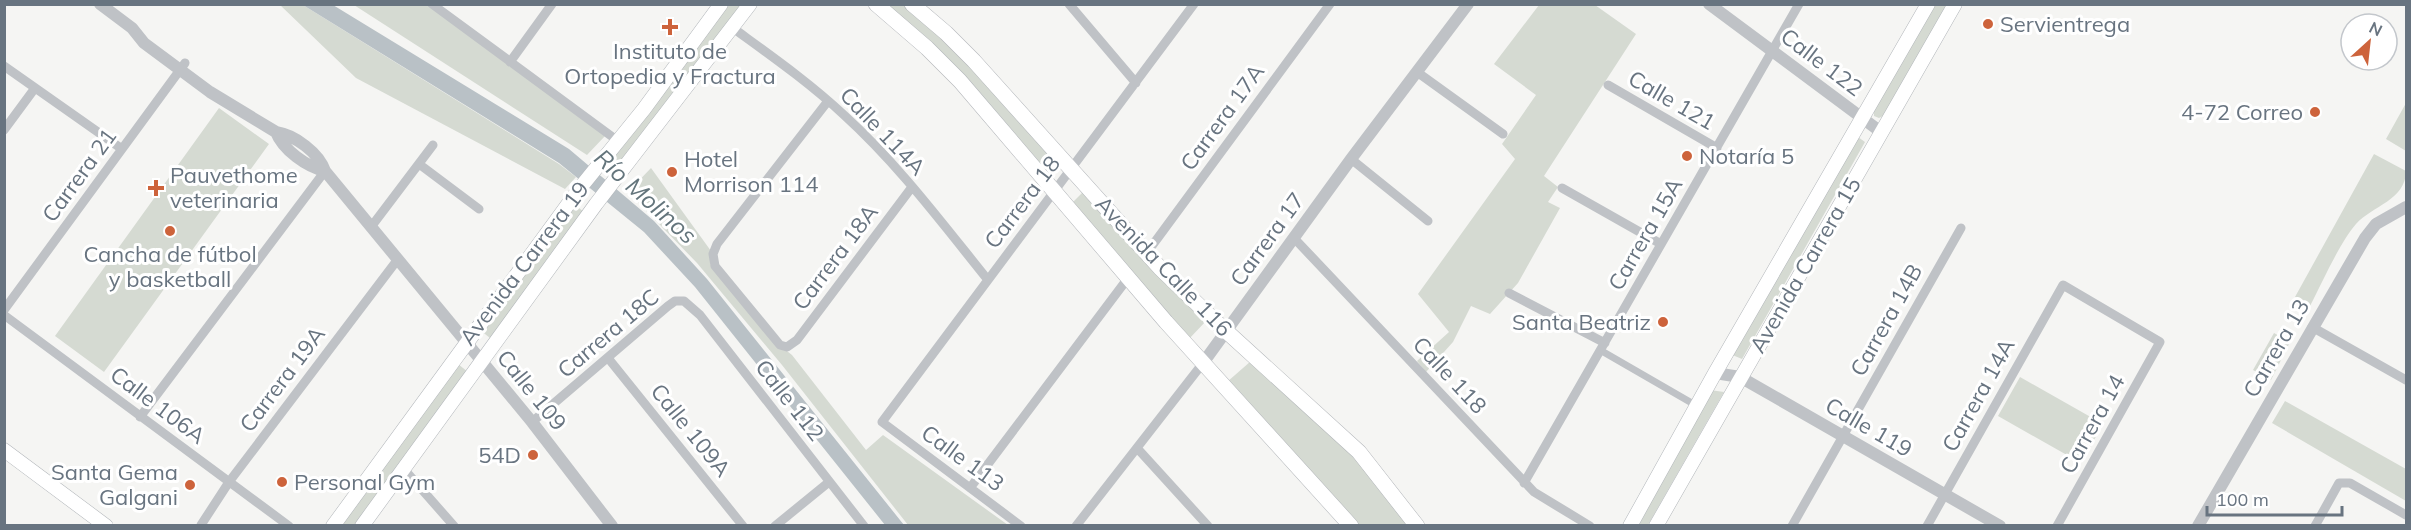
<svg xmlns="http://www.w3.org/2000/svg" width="2411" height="530" font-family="Mulish,sans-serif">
<rect width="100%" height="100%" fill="#f5f5f3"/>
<path fill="#d5dad2" d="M280,5H303L559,164L576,177L565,189L356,78Z
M354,5H428L605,136L587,155Z
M727,5H745L617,170L607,163Z
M883,5H904L943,36L1056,160L1043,170Z
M1539,5H1595L1636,34L1544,176L1558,187L1548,202L1560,208L1518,283L1490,314L1471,306L1453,342L1426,372L1417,361L1449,332L1418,294L1515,159L1502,144L1536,95L1494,64Z
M1935,5H1948L1883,116L1879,118L1874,116V110Z
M2406,103V151L2386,139Z
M219,108L269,144L104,372L55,336Z
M1858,137L1865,142L1742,359L1730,354Z
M2374,154L2406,171C2406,200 2372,206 2356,224C2339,244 2323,281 2310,306L2295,297Z
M651,168L711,251L710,264L778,344L792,355L866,450L883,435L1008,525H908L782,365L697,263L628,192Z
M1084,191L1207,320L1188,340L1070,205Z
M574,204L584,212L490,338L480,330Z
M2274,333L2290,342L2271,380L2253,370Z
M1251,361L1341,440L1411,525H1357L1227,382Z
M458,364L468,372L354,525L339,526Z
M2020,377L2103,424L2081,463L1998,416Z
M1710,390L1724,392L1648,525L1635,526Z
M2285,401L2406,469V501L2272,423Z"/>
<path fill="#b9c1c6" d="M303,5H333L569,149L654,221L707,279L904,525H885L695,287L644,232L559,163Z"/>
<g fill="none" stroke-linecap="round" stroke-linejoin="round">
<defs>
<path id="secondary" d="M4,450L106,526
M333,526L580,188L644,109L721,4
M362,526L596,204L750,4
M1630,526L1715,373L1928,4
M1656,526L1955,4"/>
<path id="primary" d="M876,4L927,48L960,81L1166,322L1351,526
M912,4L946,33L974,61L1160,268L1214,320L1359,452L1417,526"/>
</defs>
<use href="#secondary" stroke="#b2b6ba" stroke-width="15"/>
<use href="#primary" stroke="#b3b6ba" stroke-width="16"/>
<path stroke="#bfc2c6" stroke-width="7" d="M1600,350L1697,406"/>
<path stroke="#bfc2c6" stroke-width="9" d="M432,4L618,141
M1069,4L1136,83
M733,28C770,55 810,83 844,115C898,164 942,223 988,280
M510,62L552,4
M4,66L122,149
M1417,72L1503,134
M1608,85L1717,148
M828,101L717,244L713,254L715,266L780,345L787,347L797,340L912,187
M4,130L35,88
M1351,159L1428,221
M419,164L479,209
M1562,188L1661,244
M371,227L433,145
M1293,237L1534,492L1590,526
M1146,254L1330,4
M1509,293L1605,343
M4,310L185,63
M4,315L289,526
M2312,327L2406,380
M608,358L743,526
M140,417L325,171
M532,422L668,306L675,301H684L700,315L864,526
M1137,448L1208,526
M403,468L454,526
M1524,483L1799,4
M970,488L1128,278
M201,525L229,482L398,259
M775,526L829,482
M1021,526L882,422L1194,4
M1076,526L1203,363
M1792,526L1961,228
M1927,526L2063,285L2160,342L2057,526
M2315,526L2339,483H2350L2406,515"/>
<path stroke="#bfc2c6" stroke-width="12" d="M100,4L132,28L144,43L210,92L276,132C295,135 319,153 325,171L532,422L612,526
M1709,4L1881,132
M276,132C283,150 307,167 325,171
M1203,363L1351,159L1468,4
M1715,373L1740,377L2000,526
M2198,526L2365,238L2376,224L2406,207"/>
<use href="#secondary" stroke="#fff" stroke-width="14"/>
<use href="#primary" stroke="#fff" stroke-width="15"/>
</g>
<g fill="#cd633b" stroke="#fff" stroke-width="2">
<circle cx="1988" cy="24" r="6"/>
<path d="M667 18h6v6h6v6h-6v6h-6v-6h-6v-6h6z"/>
<circle cx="2315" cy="112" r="6"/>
<circle cx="1687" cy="156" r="6"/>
<circle cx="672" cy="172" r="6"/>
<path d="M153 179h6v6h6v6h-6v6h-6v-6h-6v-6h6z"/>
<circle cx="170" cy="231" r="6"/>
<circle cx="1663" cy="322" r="6"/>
<circle cx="533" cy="455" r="6"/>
<circle cx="282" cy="482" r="6"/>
<circle cx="190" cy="485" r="6"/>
</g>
<g text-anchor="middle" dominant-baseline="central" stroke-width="6" stroke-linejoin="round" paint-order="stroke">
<g font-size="22" fill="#687480" stroke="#fff" text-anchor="start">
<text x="2000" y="24">Servientrega</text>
<text x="670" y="51" text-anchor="middle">Instituto de<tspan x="670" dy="25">Ortopedia y Fractura</tspan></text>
<text x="2303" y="112" text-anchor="end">4-72 Correo</text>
<text x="1699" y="156">Notaría 5</text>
<text x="684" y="159">Hotel<tspan x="684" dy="25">Morrison 114</tspan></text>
<text x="170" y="175">Pauvethome<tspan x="170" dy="25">veterinaria</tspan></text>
<text x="170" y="254" text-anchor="middle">Cancha de fútbol<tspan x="170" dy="25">y basketball</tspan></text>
<text x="1651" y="322" text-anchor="end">Santa Beatriz</text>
<text x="521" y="455" text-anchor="end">54D</text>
<text x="178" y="472" text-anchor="end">Santa Gema<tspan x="178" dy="25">Galgani</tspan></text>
<text x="294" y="482">Personal Gym</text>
</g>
<g font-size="22" fill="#687480" stroke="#fff">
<text transform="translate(1822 62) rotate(37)">Calle 122</text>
<text transform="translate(1672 100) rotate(30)">Calle 121</text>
<text transform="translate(1222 117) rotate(-54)">Carrera 17A</text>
<text transform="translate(883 131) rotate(46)">Calle 114A</text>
<text transform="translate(79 175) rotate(-54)">Carrera 21</text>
<text transform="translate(1022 202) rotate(-53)">Carrera 18</text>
<text transform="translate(1645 234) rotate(-60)">Carrera 15A</text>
<text transform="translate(1267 239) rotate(-54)">Carrera 17</text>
<text transform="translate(835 257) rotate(-53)">Carrera 18A</text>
<text transform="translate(524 263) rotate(-53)">Avenida Carrera 19</text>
<text transform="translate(1805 265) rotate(-60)">Avenida Carrera 15</text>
<text transform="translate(1164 266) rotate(46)">Avenida Calle 116</text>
<text transform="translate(1886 320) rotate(-61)">Carrera 14B</text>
<text transform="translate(608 333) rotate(-40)">Carrera 18C</text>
<text transform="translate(2276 348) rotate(-60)">Carrera 13</text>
<text transform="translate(1450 375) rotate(47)">Calle 118</text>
<text transform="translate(282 379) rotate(-53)">Carrera 19A</text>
<text transform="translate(532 390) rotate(51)">Calle 109</text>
<text transform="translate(1978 395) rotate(-61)">Carrera 14A</text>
<text transform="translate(790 400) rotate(52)">Calle 112</text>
<text transform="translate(158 405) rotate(37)">Calle 106A</text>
<text transform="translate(2092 424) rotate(-61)">Carrera 14</text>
<text transform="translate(1869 427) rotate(30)">Calle 119</text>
<text transform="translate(691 430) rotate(51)">Calle 109A</text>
<text transform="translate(963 458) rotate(36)">Calle 113</text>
</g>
<g font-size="24" font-style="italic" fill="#64757c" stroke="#fff">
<text transform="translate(646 196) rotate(42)">Río Molinos</text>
</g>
</g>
<rect width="2411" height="530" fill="none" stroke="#687480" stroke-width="12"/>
<g transform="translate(2369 42) rotate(27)"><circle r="28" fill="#ffffff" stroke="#c3c7cc" stroke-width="1.5"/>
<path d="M0-4.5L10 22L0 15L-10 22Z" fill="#cd633b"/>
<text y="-9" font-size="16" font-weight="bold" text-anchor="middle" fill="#687480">N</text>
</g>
<path d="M2207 506v9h135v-9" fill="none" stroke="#687480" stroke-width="3"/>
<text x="2216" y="506" font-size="18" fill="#687480" stroke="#ffffff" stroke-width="4.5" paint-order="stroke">100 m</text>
</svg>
